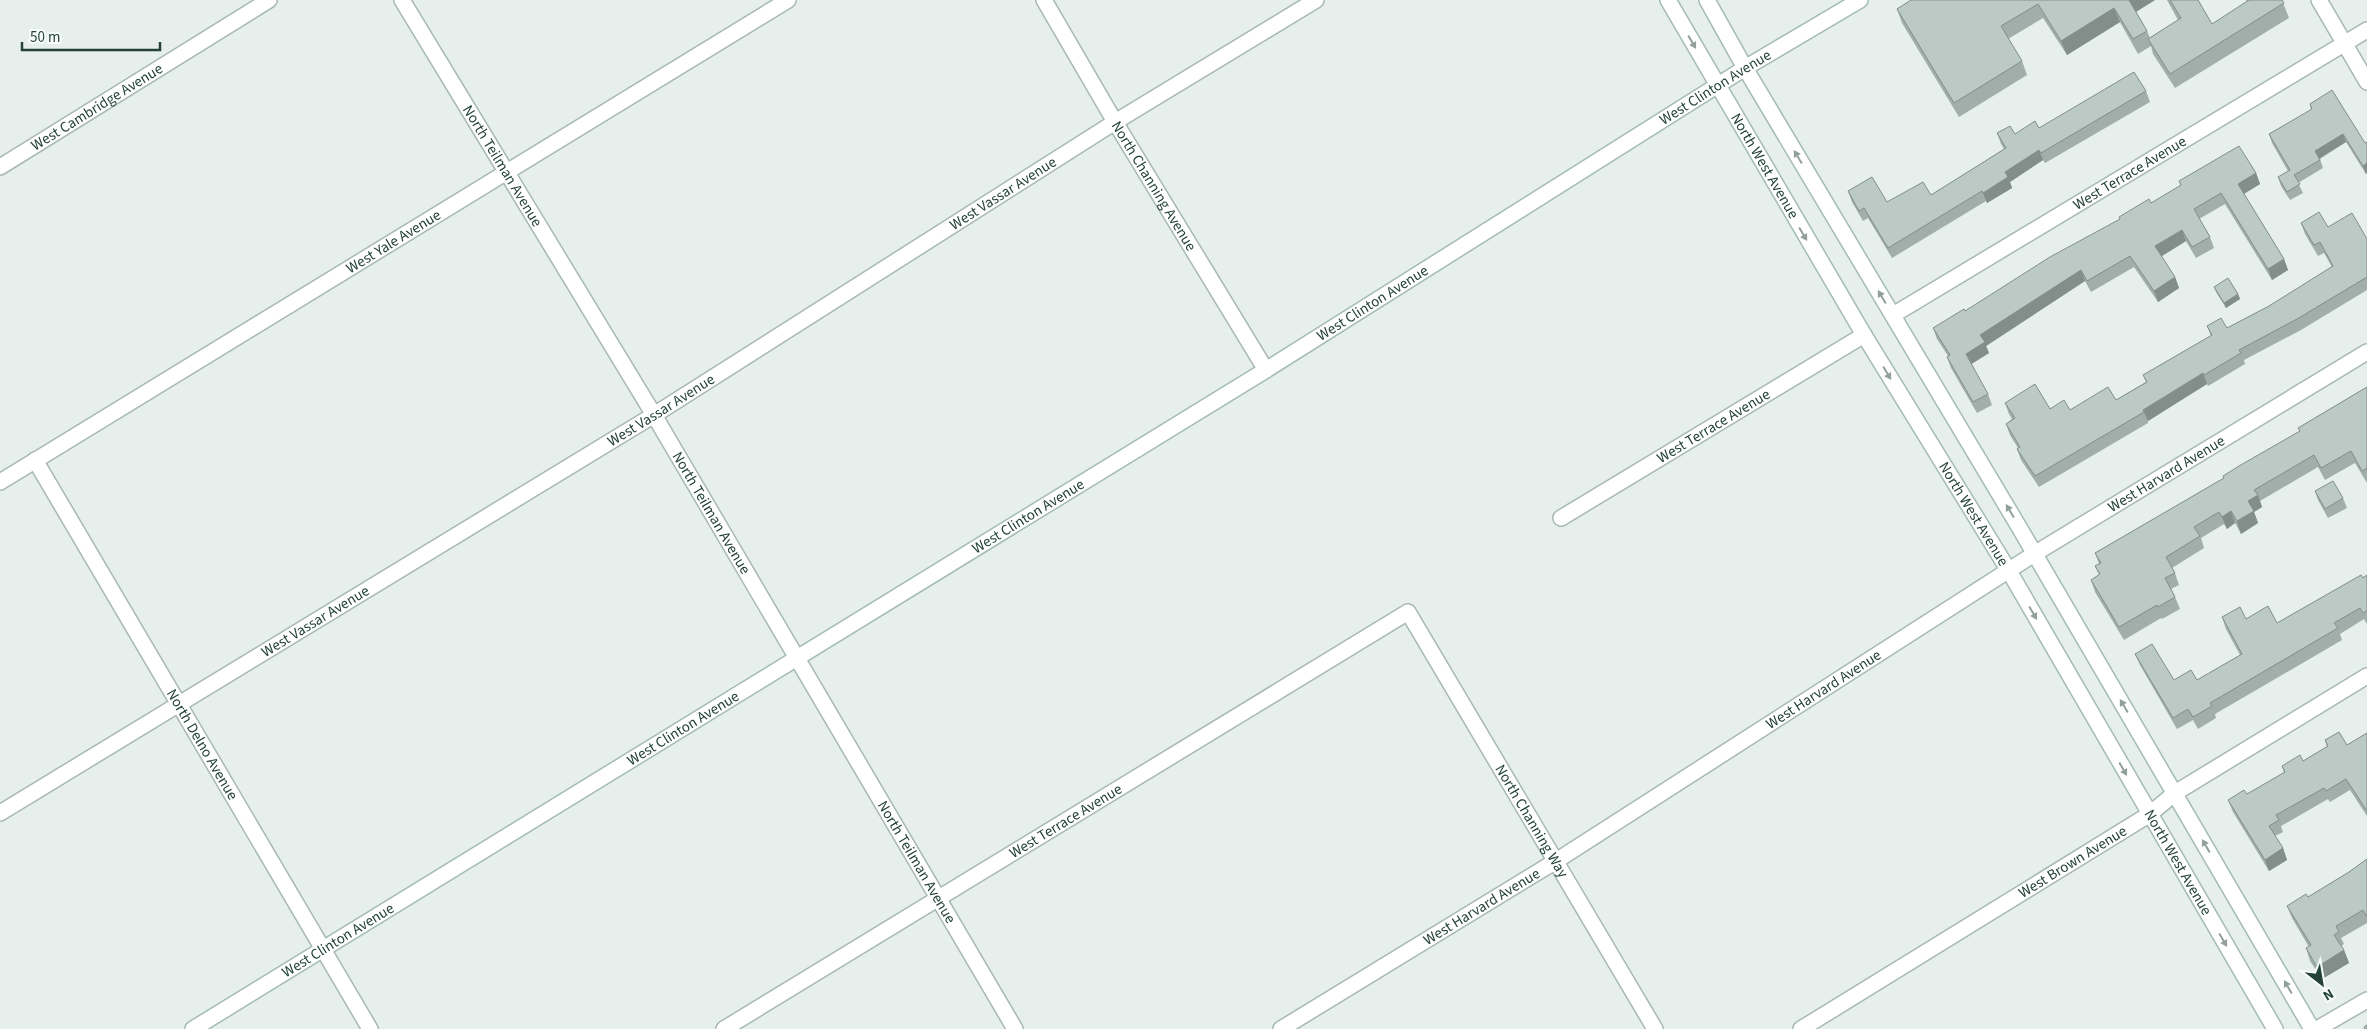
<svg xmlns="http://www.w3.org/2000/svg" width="2367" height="1029" font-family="'Source Sans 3',sans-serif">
<rect width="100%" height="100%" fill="#e6efeb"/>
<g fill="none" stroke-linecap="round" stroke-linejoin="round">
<defs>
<g id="minor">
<path id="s1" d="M402,0L654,415L1015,1029"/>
<path id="s2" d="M1044,0L1115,122L1266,370"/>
<path d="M2319,0L2367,82"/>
<path id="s3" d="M0,167L269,0"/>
<path id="s4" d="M1893,315L2367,30"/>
<path id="s5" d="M35,460L370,1029"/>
<path id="s6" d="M0,482L788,0"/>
<path id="s7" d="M1561,518L1864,335"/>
<path id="s8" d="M0,813L654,415L1115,122L1316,0"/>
<path id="s9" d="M724,1029L1408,612L1655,1029"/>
<path id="s10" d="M1281,1029L1556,861L2034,554L2367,352"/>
<path id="s11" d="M1801,1029L2150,814L2175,793L2367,676"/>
<path d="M2317,1029L2367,1000"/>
</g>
<g id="secondary">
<path id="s12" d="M1668,0L1864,335L2009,571L2275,1029"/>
<path d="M1707,0L1745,68L2019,527L2312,1029"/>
<path id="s13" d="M193,1029L1266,370L1745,68L1860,0"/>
</g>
</defs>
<use href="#minor" stroke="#a8b8b2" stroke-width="18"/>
<use href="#secondary" stroke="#a4bbb3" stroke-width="18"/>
<use href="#minor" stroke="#fff" stroke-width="15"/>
<use href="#secondary" stroke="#fff" stroke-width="15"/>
</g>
<path fill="#a1aea9" d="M1911,0H2155L2136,12L2147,31L2150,38L2178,20L2167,0H2198L2212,24L2247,2L2246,0H2282L2289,18L2175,88L2153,54L2151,46L2138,54L2120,22L2067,55L2043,18L2008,39L2022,61L2027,75L1959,117L1902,23L1897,9Z
M2146,91L2150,102L2045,163L2043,160L2010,182L2012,188L1987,203L1986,201L1892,258L1868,218L1863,221L1852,202L1848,191L1887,202L1931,195L2004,149L2001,144L1997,133L2015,134L2039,128Z
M2310,104L2365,143L2366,174L2346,142L2320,159L2323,168L2298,183L2303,193L2290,200L2281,186L2278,177L2288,171L2272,143L2269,134L2311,110Z
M2256,173L2260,184L2244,194L2284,259L2288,270L2272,280L2225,204L2199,219L2210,237L2214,248L2196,258L2186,241L2161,256L2175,277L2179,288L2158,302L2134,267L2091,292L2085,281L1986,346L1989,353L1971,364L1988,394L1992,405L1977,413L1951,368L1947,357L1948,356L1937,339L1933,328L1965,311L2181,186L2179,181Z
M2301,223L2328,227L2367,239V290L2301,330L2244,360L2245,364L2208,386L2207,384L2148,421V423L2039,487L2021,460L2017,449L2018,448L2010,435L2006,424L2012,419L2009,414L2005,403L2050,409L2070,410L2116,400L2146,382L2143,375L2211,336L2207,326L2227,328L2269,306L2332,267L2324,253L2318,256L2305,234Z
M2214,287L2238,294L2240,299L2226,308L2216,292Z
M2367,387V483L2355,463L2325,480L2318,467L2260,501L2262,507L2254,512L2258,523L2241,534L2235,523L2227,529L2224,524L2201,538L2204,548L2172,568L2175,573L2179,585L2171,589L2175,597L2180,609L2162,619L2161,618L2124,640L2095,592L2091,580L2099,575L2095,566L2099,564L2095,553L2224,478L2223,476L2300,431L2298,428Z
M2315,491L2343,498L2347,508L2328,518L2318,500Z
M2367,575V624L2364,619L2340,634L2342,640L2215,714L2216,718L2198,729L2193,720L2177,729L2140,665L2135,654L2174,680H2197L2240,655L2226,629L2222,617L2246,619L2277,623Z
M2367,733V816L2350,790L2330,802L2328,799L2281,826L2283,832L2275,836L2283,848L2287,860L2269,871L2233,812L2228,800L2247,794L2284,773L2282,766L2303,761L2327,747L2325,740L2347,745Z
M2367,859V923L2341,938L2344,944L2341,946L2344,950L2349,963L2322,979L2310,961L2306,948L2309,947L2292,918L2287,906L2308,897L2349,872Z"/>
<path fill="#838d89" d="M2129,0H2155L2134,13Z
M2114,8L2120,22L2067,55L2061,41Z
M2343,134L2346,142L2318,159L2315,151Z
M2039,150L2043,160L2010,182L2012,188L1987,203L1983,193L2005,172Z
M2367,163V173L2366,174L2363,166Z
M2256,173L2260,184L2242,195L2238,184Z
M2182,230L2186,241L2159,258L2155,246Z
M2284,259L2288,270L2272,280L2268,269Z
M2081,270L2085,281L1986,346L1989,353L1970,365L1966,354L1980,335Z
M2175,277L2179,288L2158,302L2154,291Z
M2238,294L2240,299L2226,308L2224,303Z
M2203,373L2207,384L2148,421L2143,410Z
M2258,495L2262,507L2254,512L2258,523L2241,534L2237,521L2248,501Z
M2231,511L2235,523L2227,529L2222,517Z
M2283,848L2287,860L2269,871L2265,860Z
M2344,950L2349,963L2322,979L2317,967Z"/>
<path fill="#bbcac4" stroke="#838d89" d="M1911,0H2129L2147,31L2133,39L2114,8L2061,41L2038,4L2001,26L2022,61L1954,103L1897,9Z
M2170,0H2198L2212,24L2249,0H2282L2284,3L2170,74L2148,39L2181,18Z
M2134,72L2146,91L2041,153L2039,150L2005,172L2008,177L1983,193L1982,191L1888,248L1864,208L1859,211L1848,191L1872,177L1887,202L1923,182L1931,195L2006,148L1997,133L2010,126L2015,134L2035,121L2039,128Z
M2332,90L2365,143L2367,142V163L2363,166L2343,134L2315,151L2320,160L2294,175L2300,184L2287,192L2278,177L2290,170L2269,134L2312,109L2310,104Z
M2239,146L2256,173L2238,184L2284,259L2268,269L2221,193L2194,209L2210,237L2192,247L2182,230L2155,246L2175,277L2154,291L2130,256L2087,281L2081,270L1980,335L1985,342L1966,354L1988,394L1973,402L1947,357L1950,355L1933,328L1964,309L1965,311L2050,257L2120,219L2119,217L2149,199L2151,203L2181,185L2179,181Z
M2319,212L2328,227L2352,213L2367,239V277L2297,319L2239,350L2241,353L2204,375L2203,373L2143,410L2144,412L2035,476L2017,449L2020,447L2006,424L2015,418L2005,403L2035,384L2050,409L2064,400L2070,410L2108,387L2116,400L2147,382L2143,375L2212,335L2207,326L2221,318L2227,328L2269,306L2333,266L2320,242L2314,245L2301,223Z
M2228,278L2238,294L2224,303L2214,287Z
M2367,387V468L2362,471L2351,451L2321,468L2314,455L2254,490L2258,495L2248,501L2254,511L2237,521L2231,511L2222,517L2219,512L2194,527L2200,536L2166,557L2175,573L2165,578L2175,597L2158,607L2157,605L2119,627L2091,580L2100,574L2095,566L2101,563L2095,553L2224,478L2223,476L2239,466L2300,431L2298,428Z
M2333,481L2343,498L2325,509L2315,491Z
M2361,575L2363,578L2367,575V611L2363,613L2360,608L2334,623L2338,628L2210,703L2212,706L2193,717L2188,709L2173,718L2135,654L2152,644L2174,680L2191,670L2197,680L2242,654L2222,617L2240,607L2246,619L2268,606L2277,623Z
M2339,732L2347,745L2367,733V811L2346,779L2326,791L2324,788L2276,815L2279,820L2269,826L2283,848L2265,860L2228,800L2244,790L2247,794L2285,772L2282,766L2300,755L2303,761L2328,746L2325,740Z
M2367,859V917L2363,910L2336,926L2339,932L2334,935L2344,950L2317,967L2306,948L2311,945L2287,906L2306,894L2308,897L2349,872Z
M2367,1025V1029H2365L2364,1027Z"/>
<defs><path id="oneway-solid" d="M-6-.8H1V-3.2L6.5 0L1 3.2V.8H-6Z" transform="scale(1.25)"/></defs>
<g fill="#92a09c">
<use href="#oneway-solid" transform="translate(1692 42) rotate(60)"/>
<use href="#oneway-solid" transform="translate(1798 157) rotate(-121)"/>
<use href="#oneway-solid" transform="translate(1803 234) rotate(59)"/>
<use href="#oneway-solid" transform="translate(1882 297) rotate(-121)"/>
<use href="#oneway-solid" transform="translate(1887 373) rotate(59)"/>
<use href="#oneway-solid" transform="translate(2010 511) rotate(-121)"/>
<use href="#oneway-solid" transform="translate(2033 613) rotate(60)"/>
<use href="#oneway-solid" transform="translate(2124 706) rotate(-121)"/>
<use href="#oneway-solid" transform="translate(2123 769) rotate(60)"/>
<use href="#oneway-solid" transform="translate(2206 846) rotate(-120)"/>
<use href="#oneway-solid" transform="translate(2223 940) rotate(60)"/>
<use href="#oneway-solid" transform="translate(2288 987) rotate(-120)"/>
</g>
<g text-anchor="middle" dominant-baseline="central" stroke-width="5" stroke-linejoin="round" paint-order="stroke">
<g font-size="15" fill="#24423a" stroke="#f7fbf9">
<text stroke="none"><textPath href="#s13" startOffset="1790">West Clinton Avenue</textPath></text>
<text stroke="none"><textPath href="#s3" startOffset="114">West Cambridge Avenue</textPath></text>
<text stroke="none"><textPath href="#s1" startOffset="194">North Teilman Avenue</textPath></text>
<text stroke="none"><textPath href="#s12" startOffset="192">North West Avenue</textPath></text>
<text stroke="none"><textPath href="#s4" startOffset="276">West Terrace Avenue</textPath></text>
<text stroke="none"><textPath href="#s2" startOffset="216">North Channing Avenue</textPath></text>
<text stroke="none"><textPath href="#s8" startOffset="1179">West Vassar Avenue</textPath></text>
<text stroke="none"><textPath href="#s6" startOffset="461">West Yale Avenue</textPath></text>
<text stroke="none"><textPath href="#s13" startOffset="1385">West Clinton Avenue</textPath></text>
<text stroke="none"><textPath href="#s8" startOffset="774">West Vassar Avenue</textPath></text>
<text stroke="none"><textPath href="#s7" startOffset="178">West Terrace Avenue</textPath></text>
<text stroke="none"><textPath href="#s10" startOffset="1045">West Harvard Avenue</textPath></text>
<text stroke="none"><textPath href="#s1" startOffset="599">North Teilman Avenue</textPath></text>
<text stroke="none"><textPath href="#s12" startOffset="598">North West Avenue</textPath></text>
<text stroke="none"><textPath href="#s13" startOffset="980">West Clinton Avenue</textPath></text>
<text stroke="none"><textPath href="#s8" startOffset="369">West Vassar Avenue</textPath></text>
<text stroke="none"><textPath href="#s10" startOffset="640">West Harvard Avenue</textPath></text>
<text stroke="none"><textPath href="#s13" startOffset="575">West Clinton Avenue</textPath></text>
<text stroke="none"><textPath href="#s5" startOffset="330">North Delno Avenue</textPath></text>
<text stroke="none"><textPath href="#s9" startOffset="400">West Terrace Avenue</textPath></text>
<text stroke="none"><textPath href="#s9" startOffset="1044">North Channing Way</textPath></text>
<text stroke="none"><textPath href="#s1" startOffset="1004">North Teilman Avenue</textPath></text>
<text stroke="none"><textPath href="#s11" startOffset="319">West Brown Avenue</textPath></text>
<text stroke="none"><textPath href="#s12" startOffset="1002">North West Avenue</textPath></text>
<text stroke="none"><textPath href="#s10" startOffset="235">West Harvard Avenue</textPath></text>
<text stroke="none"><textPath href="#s13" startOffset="170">West Clinton Avenue</textPath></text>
</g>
</g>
<g transform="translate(2322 984) rotate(149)" stroke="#f7fbf9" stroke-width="4" paint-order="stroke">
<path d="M0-4L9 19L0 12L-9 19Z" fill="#24423a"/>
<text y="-8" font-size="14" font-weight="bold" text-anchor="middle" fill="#24423a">N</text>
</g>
<path d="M22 42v8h138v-8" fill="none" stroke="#24423a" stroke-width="2.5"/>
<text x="30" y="42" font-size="15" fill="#24423a" stroke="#f7fbf9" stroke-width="4" paint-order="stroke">50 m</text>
</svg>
